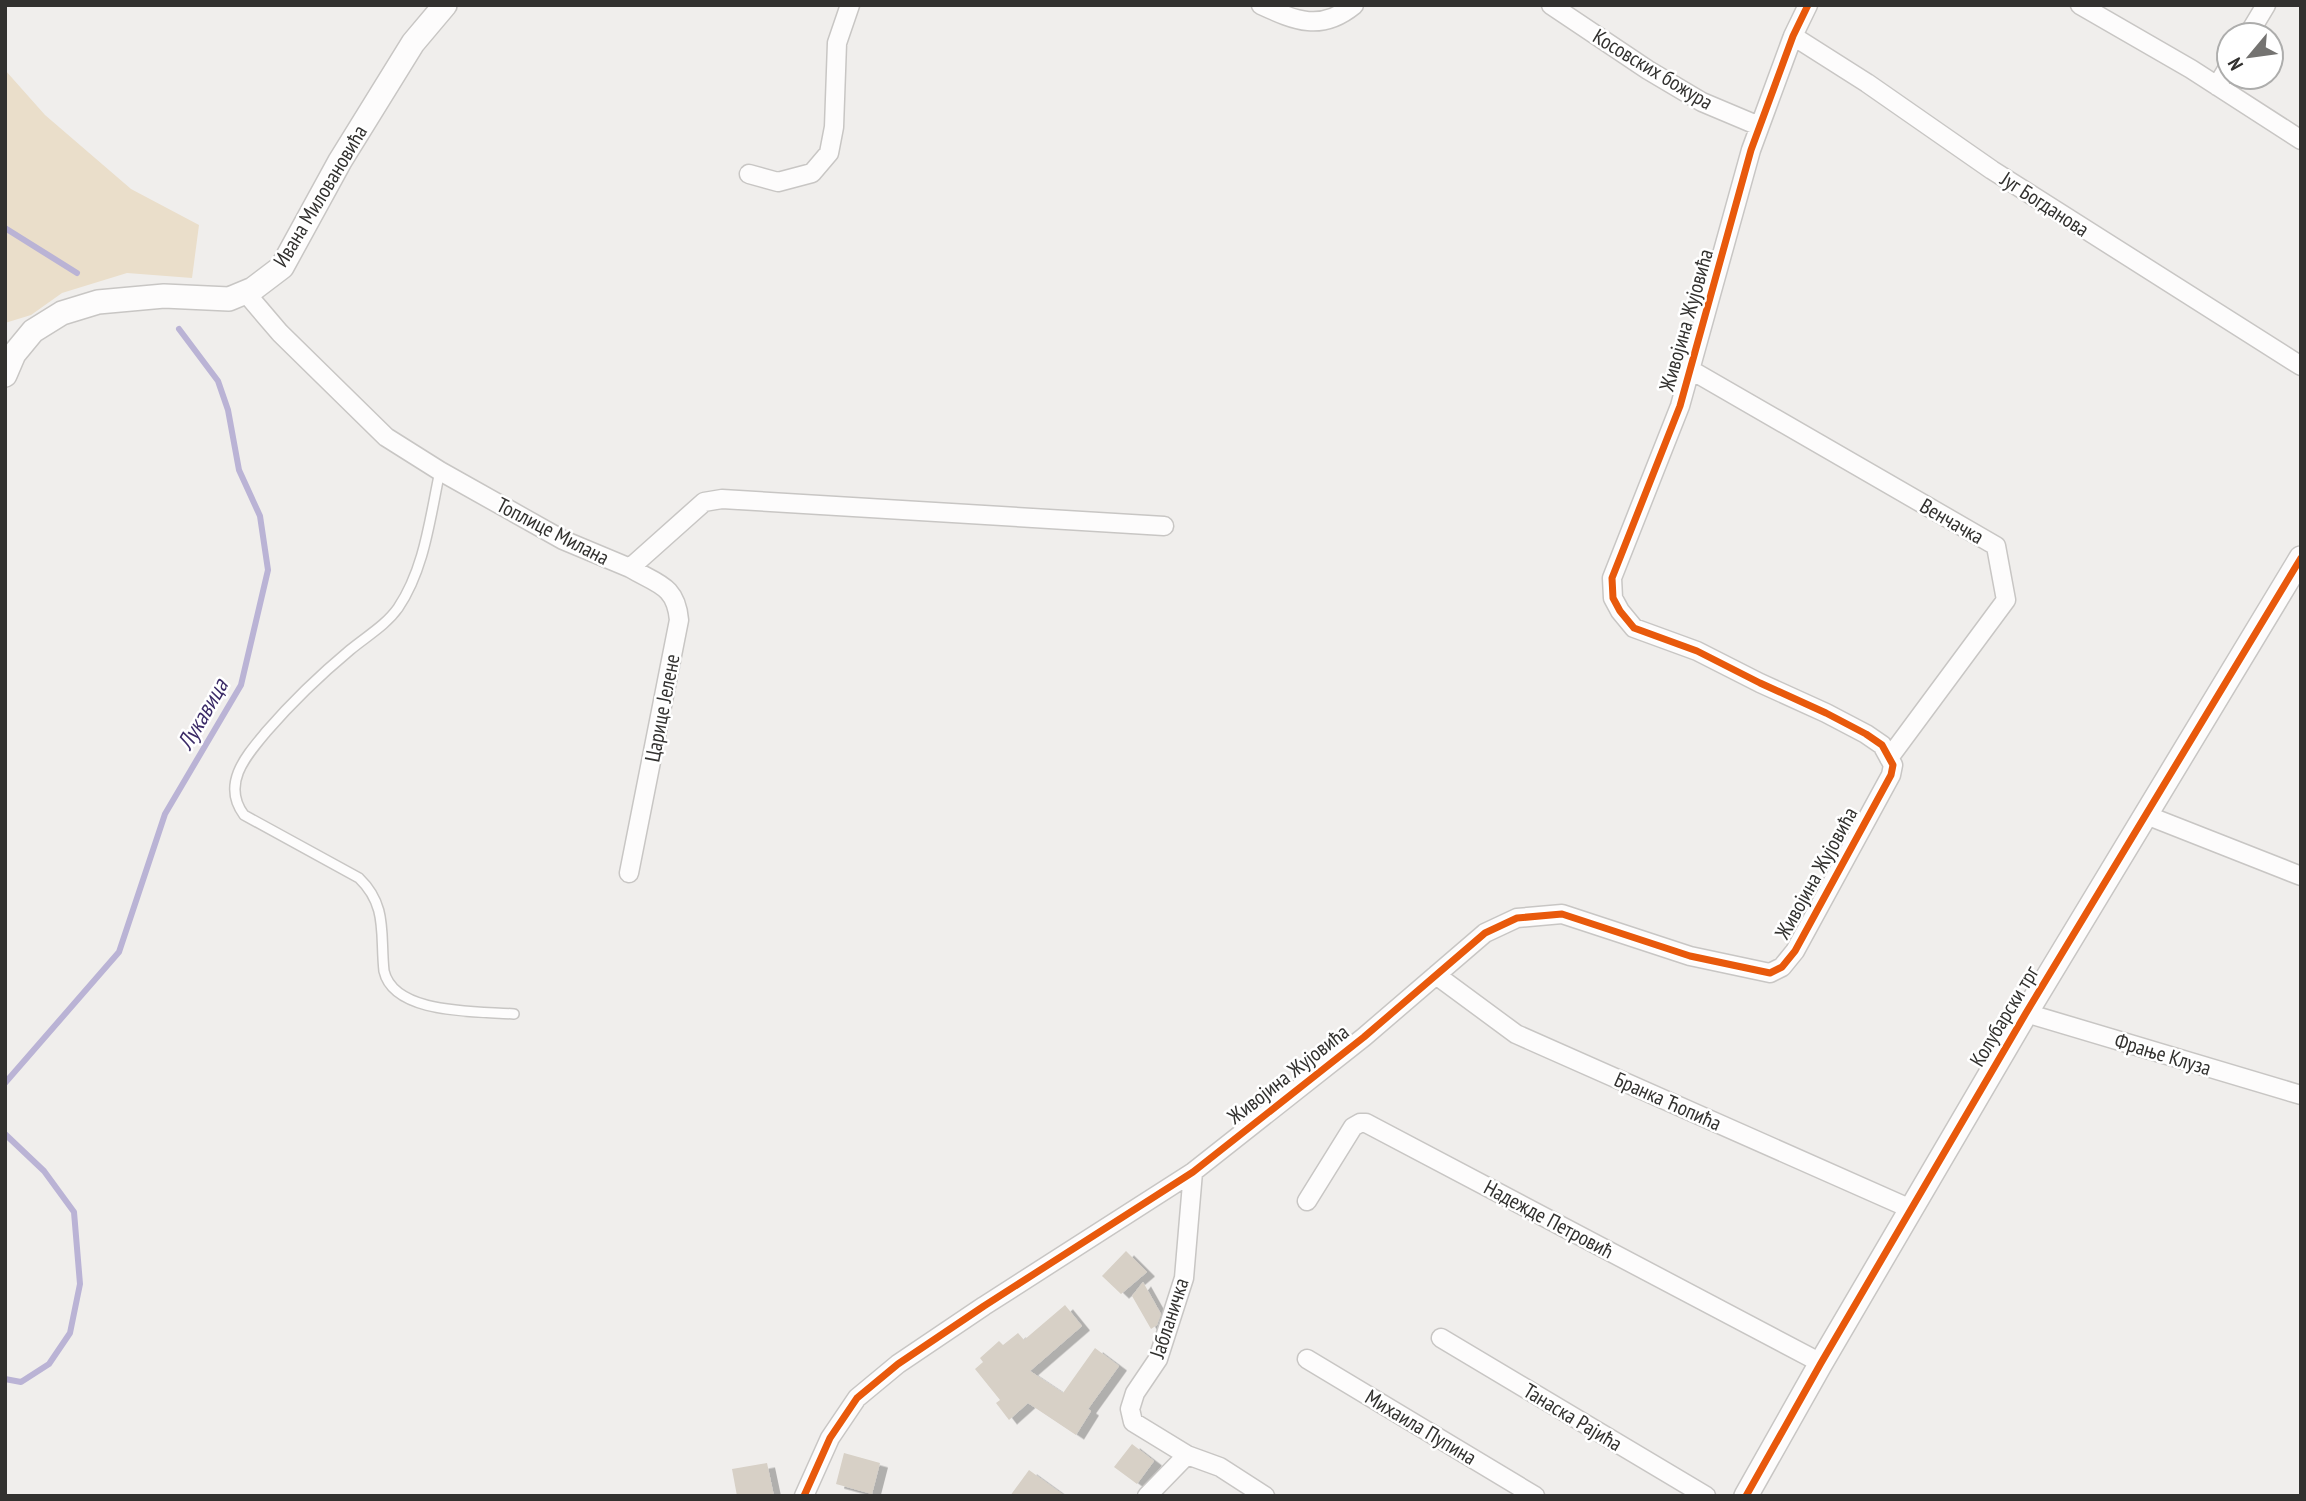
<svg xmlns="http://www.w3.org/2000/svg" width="2306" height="1501" font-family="'PT Sans Narrow',sans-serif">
<defs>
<filter id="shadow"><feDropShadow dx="8" dy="4.5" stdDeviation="0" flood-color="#0004"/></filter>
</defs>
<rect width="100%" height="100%" fill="#f0eeec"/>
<path fill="#eadeca" d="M5,70L45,115L131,189L199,225L192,278L127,273L62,293L31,315L5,323Z"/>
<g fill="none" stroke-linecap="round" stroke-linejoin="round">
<path stroke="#bab3d5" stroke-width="6" d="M5,228L77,273
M5,1083L119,952L165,814L241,685L268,570L260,516L239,470L228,410L218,381L179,329
M5,1134L44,1171L74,1212L80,1284L70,1333L49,1364L21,1382L5,1379"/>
</g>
<path fill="#d7d0c6" filter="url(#shadow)" d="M1126,1251L1147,1272L1121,1294L1102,1276Z
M1143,1282L1161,1314L1157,1325L1151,1329L1132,1296Z
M1065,1305L1082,1326L1030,1371L1063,1393L1095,1348L1119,1366L1088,1409L1091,1411L1076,1435L1028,1403L1009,1420L996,1403L1000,1400L975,1369L983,1362L980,1358L999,1341L1003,1345L1018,1333L1024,1340Z
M1132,1444L1154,1461L1137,1484L1114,1467Z
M844,1453L880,1463L872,1494L836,1484Z
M767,1463L774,1496H737L732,1469Z
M1029,1470L1065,1496H1010Z"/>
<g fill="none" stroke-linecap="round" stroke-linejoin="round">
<defs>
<path id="service" d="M440,471C430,517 425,568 398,608C386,625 367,636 350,650C320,675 292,702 266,732C246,756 221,784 244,815L359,878C388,906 380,934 384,971C394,1015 477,1011 514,1014"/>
<path id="minor" d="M1261,5C1296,21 1321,32 1354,5
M1551,5L1648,70L1702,102L1759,126
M2080,5L2191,69L2301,140
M2248,35L2266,5
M1793,36L1867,83L1992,170L2301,366
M2217,86L2229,66
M749,174L778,182L812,173L829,153L834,127L837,43L850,5
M245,292L280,333L386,437L440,471L563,540L630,568L704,502L722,499L1164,526
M1691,370L1996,546L2006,600L1889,758
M2146,815L2301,876
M629,873L679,620C676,585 657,584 630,568
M1436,975L1516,1034L1911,1209
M2026,1013L2301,1095
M1307,1201L1353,1127L1360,1123H1366L1821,1363
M1441,1338L1706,1496
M1307,1359L1535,1496
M1187,1455L1220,1467L1265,1496
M804,1496L830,1438L857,1398L898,1364L984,1306L1193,1172L1364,1037L1485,933L1517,918L1562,914L1690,956L1770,973L1782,967L1795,951L1891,775L1893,765L1882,745L1866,734L1826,713L1760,683L1697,651L1634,628L1620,611L1613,598L1612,578L1680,406L1751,150L1793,36L1808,5
M1147,1496L1187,1455L1133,1422L1130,1409L1135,1393L1158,1359L1184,1278L1193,1172"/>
<path id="tertiary" d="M5,375L14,354L33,331L62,313L98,302L164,296L229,299L253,289L282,267L340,161L413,43L445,5
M1746,1496L1821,1363L2026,1013L2301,558"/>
</defs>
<use href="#service" stroke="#c8c6c4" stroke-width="12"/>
<use href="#minor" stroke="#c8c6c4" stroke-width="21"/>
<use href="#tertiary" stroke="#c8c6c4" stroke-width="26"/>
<use href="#service" stroke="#fdfcfc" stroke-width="9"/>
<use href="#minor" stroke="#fdfcfc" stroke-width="18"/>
<use href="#tertiary" stroke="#fdfcfc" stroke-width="23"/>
<defs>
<path id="cycleway" d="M804,1496L830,1438L857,1398L898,1364L984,1306L1193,1172L1364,1037L1485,933L1517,918L1562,914L1690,956L1770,973L1782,967L1795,951L1891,775L1893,765L1882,745L1866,734L1826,713L1760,683L1697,651L1634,628L1620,611L1613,598L1612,578L1680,406L1751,150L1793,36L1808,5
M1746,1496L1821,1363L2026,1013L2301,558"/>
</defs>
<use href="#cycleway" stroke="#fff" stroke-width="11"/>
<use href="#cycleway" stroke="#e8590c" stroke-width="7"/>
</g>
<g text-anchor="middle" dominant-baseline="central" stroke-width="5" stroke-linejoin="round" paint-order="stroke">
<g font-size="21" fill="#32312f" stroke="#fff">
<text transform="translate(1653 69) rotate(31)">Косовских божура</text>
<text transform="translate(320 196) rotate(-59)">Ивана Миловановића</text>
<text transform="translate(2045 204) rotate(33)">Југ Богданова</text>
<text transform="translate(1686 320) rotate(-74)">Живојина Жујовића</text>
<text transform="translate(1952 521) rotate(30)">Венчачка</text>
<text transform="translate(553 531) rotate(27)">Топлице Милана</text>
<text transform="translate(662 708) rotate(-79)">Царице Јелене</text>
<text transform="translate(1816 873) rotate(-61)">Живојина Жујовића</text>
<text transform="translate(2004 1016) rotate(-59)">Колубарски трг</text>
<text transform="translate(2163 1054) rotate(17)">Фрање Клуза</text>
<text transform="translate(1288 1074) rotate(-38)">Живојина Жујовића</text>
<text transform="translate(1668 1101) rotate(24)">Бранка Ћопића</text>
<text transform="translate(1549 1219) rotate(28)">Надежде Петровић</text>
<text transform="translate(1169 1318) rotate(-72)">Јабланичка</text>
<text transform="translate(1573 1417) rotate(31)">Танаска Рајића</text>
<text transform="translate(1421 1427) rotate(31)">Михаила Пупина</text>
</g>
<g font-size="23" font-style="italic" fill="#3b2b67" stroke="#fff">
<text transform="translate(202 714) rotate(-60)">Лукавица</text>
</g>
</g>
<rect width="2306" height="1501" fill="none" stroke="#32312f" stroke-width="14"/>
<g transform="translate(2250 56) rotate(241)"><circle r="33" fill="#ffffff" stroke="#adadac" stroke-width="2"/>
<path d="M0-5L12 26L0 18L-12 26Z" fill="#747371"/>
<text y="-10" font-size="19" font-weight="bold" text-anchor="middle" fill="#32312f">N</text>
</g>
</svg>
